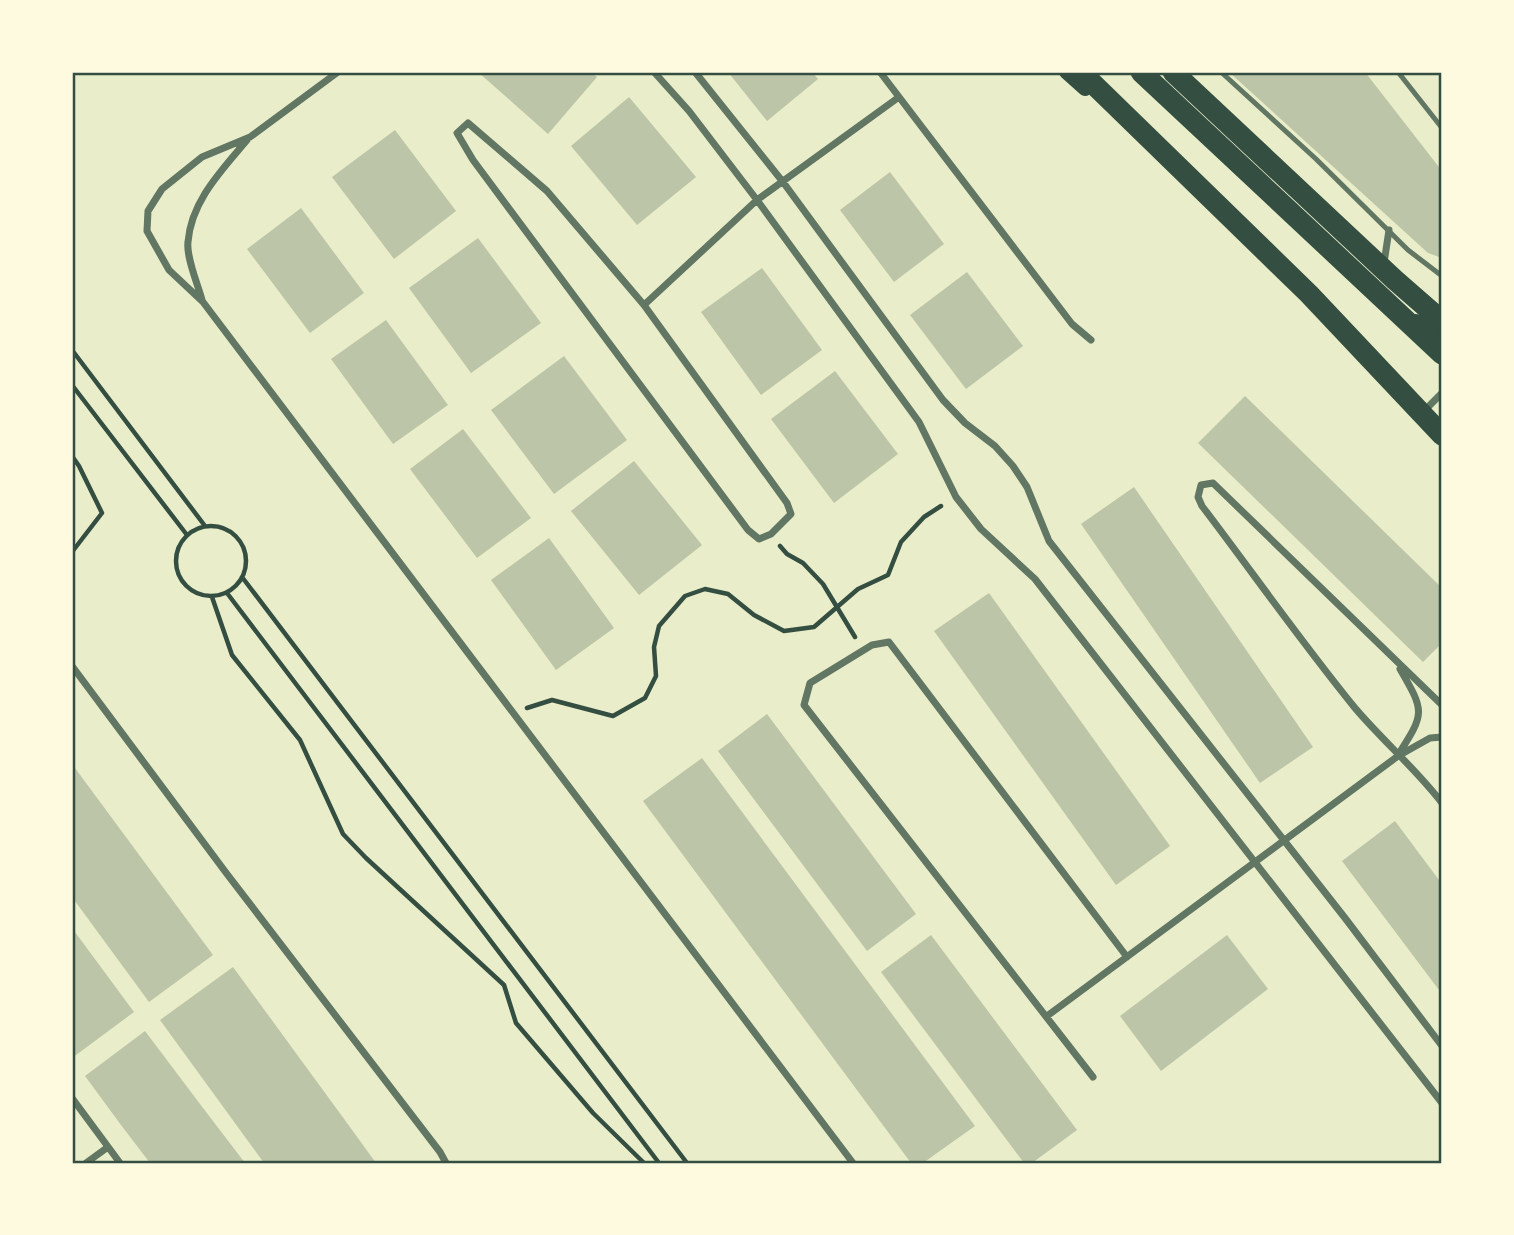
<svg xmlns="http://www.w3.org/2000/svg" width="1514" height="1235" font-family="'DejaVu Sans',sans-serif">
<rect width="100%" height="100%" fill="#e9edc9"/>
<path fill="#bcc5a7" d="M478,72H591L597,77L548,134Z
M728,72H812L818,79L767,121Z
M1229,72H1365L1442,171V258L1428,253Z
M629,97L696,177L637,225L571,146Z
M395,130L456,211L394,259L332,177Z
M890,172L944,244L894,282L840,210Z
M301,208L364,293L310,333L247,249Z
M478,238L541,323L471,373L409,288Z
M762,268L822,350L761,395L701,312Z
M967,272L1023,346L966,389L910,315Z
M386,320L448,405L393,444L331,359Z
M564,356L627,440L554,494L491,410Z
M835,371L898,454L834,503L771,419Z
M1245,396L1442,588V643L1423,662L1198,443Z
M463,429L531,518L477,558L410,469Z
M634,461L702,545L639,595L571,511Z
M1134,487L1313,747L1260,783L1081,524Z
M549,538L614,628L556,670L491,580Z
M989,593L1170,846L1116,885L934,631Z
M767,714L916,914L867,951L718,751Z
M702,758L975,1126L923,1163H911L643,801Z
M72,764L213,955L149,1002L72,897Z
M1395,821L1442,884V994L1342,861Z
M72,928L134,1012L72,1058Z
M931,935L1077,1130L1032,1163H1024L881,972Z
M1227,935L1268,989L1161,1071L1120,1016Z
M233,967L339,1112L376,1163H264L160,1020Z
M145,1031L200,1104L245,1163H150L121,1125L85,1076Z"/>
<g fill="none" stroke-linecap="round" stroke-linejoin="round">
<path stroke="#344e41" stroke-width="4.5" d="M72,350L205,526
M72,385L187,535
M72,456L79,466L102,513L72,552
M176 561a35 35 0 1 1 70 0a35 35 0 1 1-70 0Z
M780,546L787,554L803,563L823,584L855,637
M242,577L687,1163
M227,593L659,1163
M212,597L232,655L300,740L343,834L366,858L504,985L516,1023L593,1113L644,1163
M527,708L552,700L613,716L645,698L656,676L654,647L659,626L685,596L705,589L728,594L754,615L784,631L814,627L858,589L888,575L901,542L924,517L941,506"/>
<path stroke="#617663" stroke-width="5" d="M1221,72L1316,159L1408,250L1442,276
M1398,72L1442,128"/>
<path stroke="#617663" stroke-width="7" d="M338,72L250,137L202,157L162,189L148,211L147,231L169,270L203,302L853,1163
M654,72L689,111L757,200L919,422L956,497L981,529L1035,579L1442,1103
M695,72L783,182L943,400L965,423L995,446L1013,466L1027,487L1049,541L1345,918L1442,1046
M880,72L1072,324L1091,340
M468,123L547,191L644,305L787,503L791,514L771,534L759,539L748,530L473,160L457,133Z
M1384,263L1389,230
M202,300C198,285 186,257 188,242C191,201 222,170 247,140
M644,305L757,200L899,97
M1423,412L1442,393
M72,666L227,874L440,1152L446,1163
M1442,705L1213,483L1201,485L1198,497L1202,506C1253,573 1302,643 1355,708C1383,741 1416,769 1442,803
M1398,755C1425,713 1425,712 1400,669
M1047,1016L1398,756L1430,738L1442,737
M1093,1077L804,705L810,683L872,645L889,642L1127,957
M72,1098L120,1163
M86,1163L108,1147"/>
<path stroke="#344e41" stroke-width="14" d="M1066,72L1085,89
M1416,321L1442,334"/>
<path stroke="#344e41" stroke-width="21" d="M1081,72L1309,294L1442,435
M1141,72L1442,354
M1173,72L1395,280L1442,321"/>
</g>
<rect width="1514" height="1235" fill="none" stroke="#fefae0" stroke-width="147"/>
<rect x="74" y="74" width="1366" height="1088" fill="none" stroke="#344e41" stroke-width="2.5"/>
</svg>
